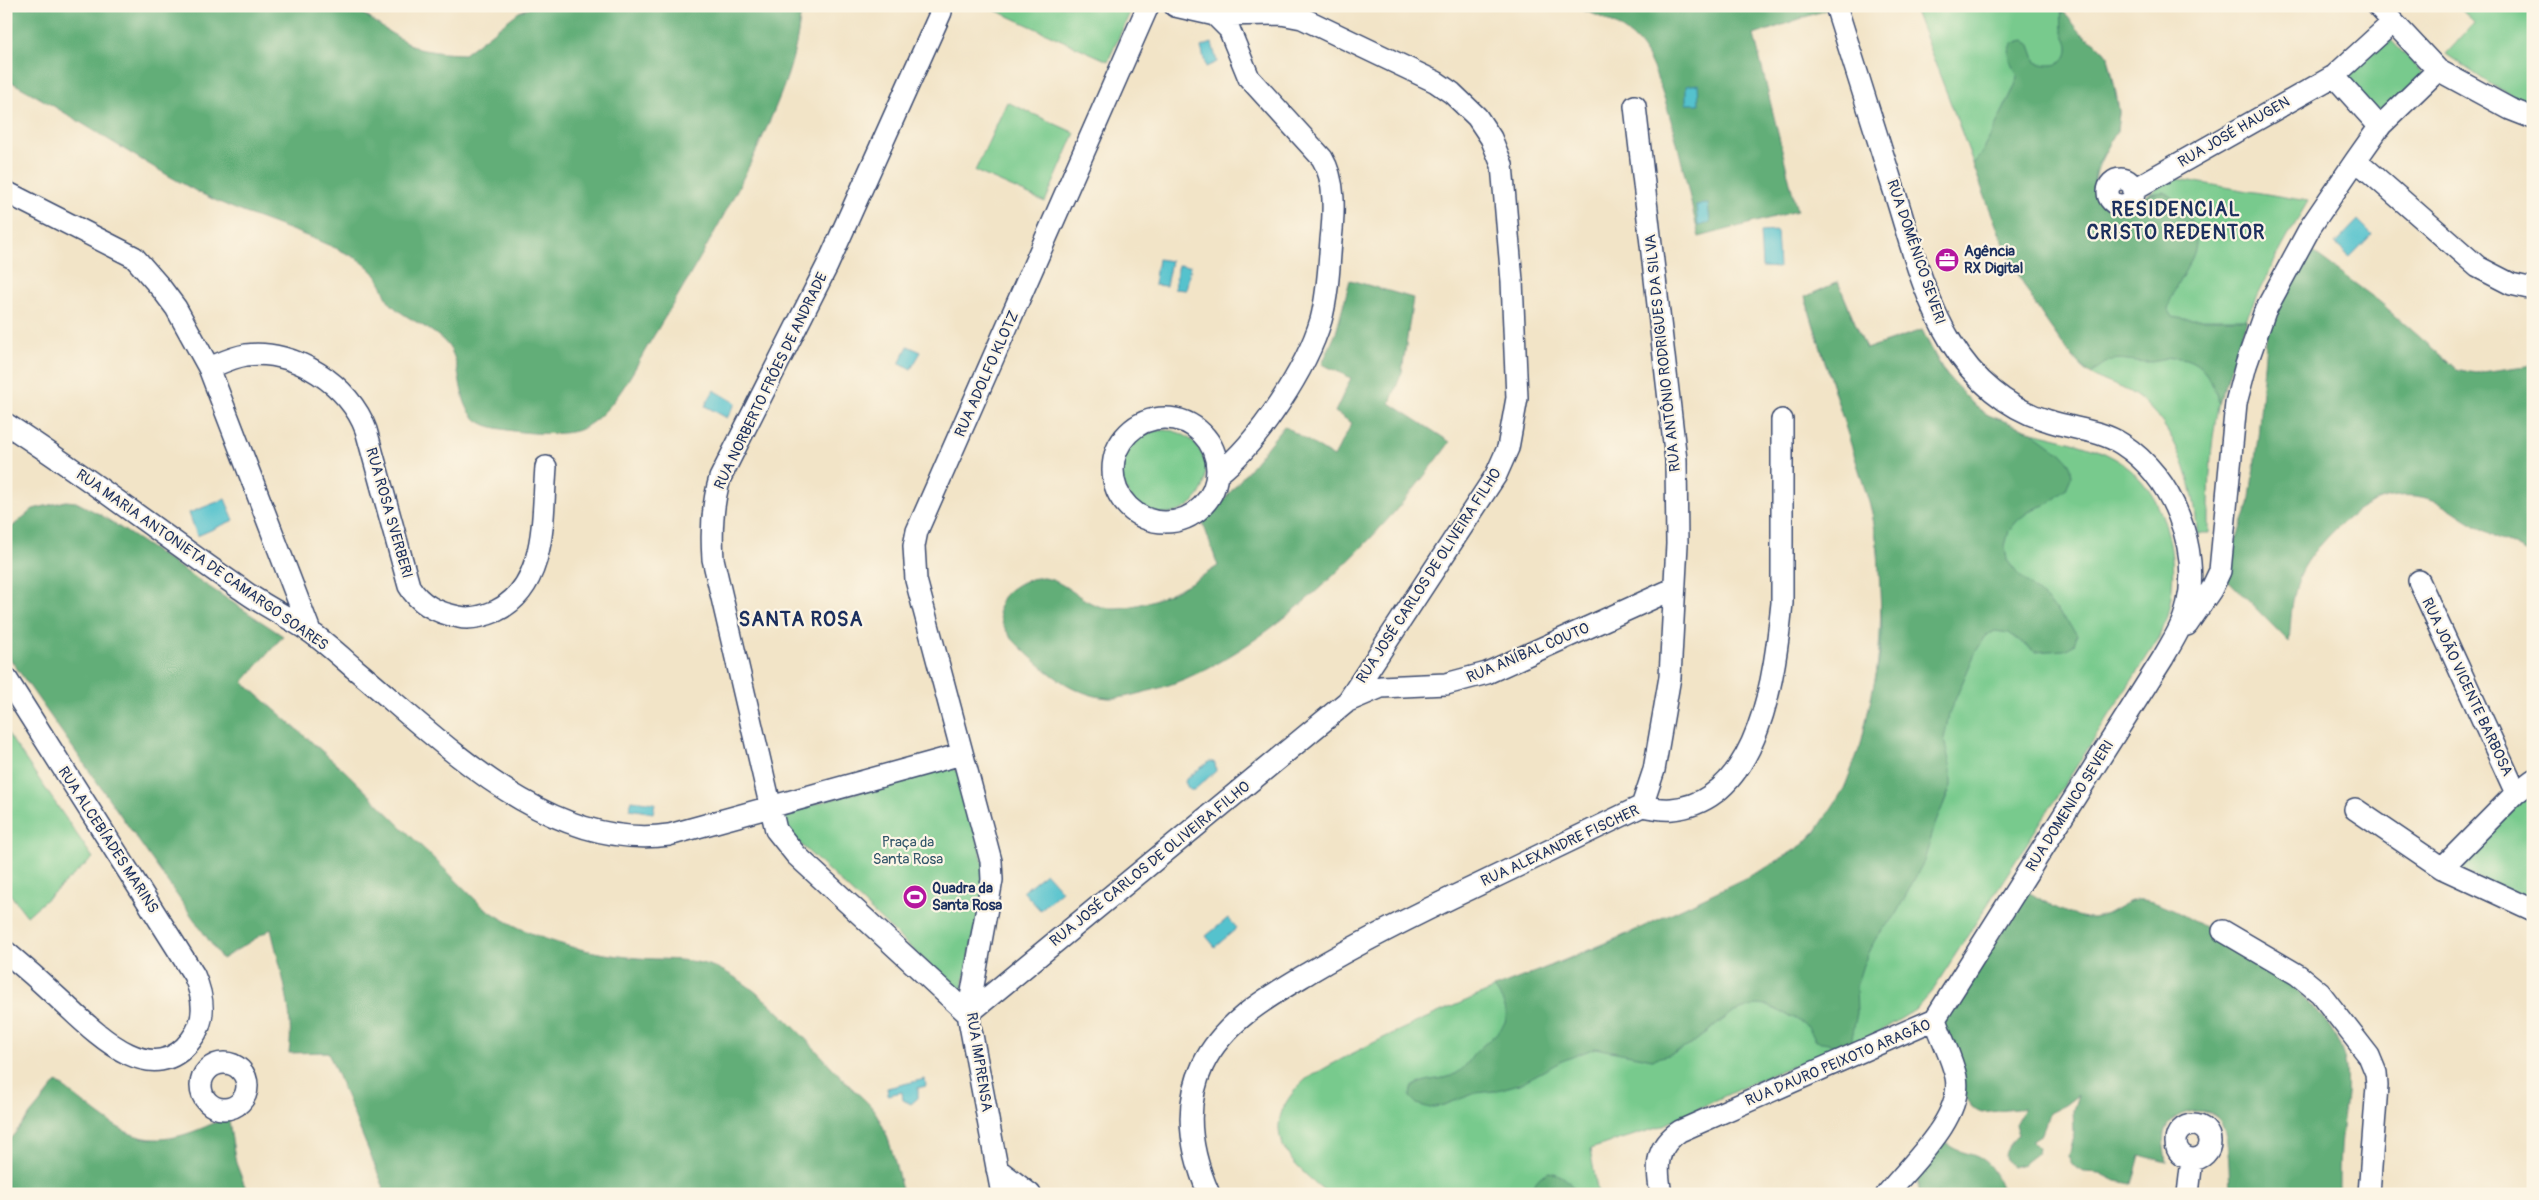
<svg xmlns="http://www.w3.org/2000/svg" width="2539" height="1200" font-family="Pangolin,sans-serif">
<rect width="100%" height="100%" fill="#fcf5e5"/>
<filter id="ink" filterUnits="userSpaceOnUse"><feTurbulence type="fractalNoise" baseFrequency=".02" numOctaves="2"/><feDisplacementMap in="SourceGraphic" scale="10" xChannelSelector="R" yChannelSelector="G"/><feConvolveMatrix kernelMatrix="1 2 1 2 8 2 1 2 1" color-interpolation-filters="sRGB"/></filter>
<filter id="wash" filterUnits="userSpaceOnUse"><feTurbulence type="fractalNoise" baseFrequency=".0096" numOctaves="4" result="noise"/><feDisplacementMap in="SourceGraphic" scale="20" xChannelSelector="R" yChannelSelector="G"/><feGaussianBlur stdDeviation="1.12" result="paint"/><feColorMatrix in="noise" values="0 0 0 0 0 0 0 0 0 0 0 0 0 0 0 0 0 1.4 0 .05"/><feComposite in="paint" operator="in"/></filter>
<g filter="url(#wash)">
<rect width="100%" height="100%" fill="#f2e4c7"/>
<path fill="#78ca8d" stroke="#4a7c76" d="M986,6H1133L1108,61Z
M1913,6H2060C2066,16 2073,26 2081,33C2090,40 2102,46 2107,56C2110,61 2119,105 2119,112C2118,151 2074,173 2109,210L2123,212L2172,178L2308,201C2269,270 2226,344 2215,424C2209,459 2209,497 2209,533H2197C2196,486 2176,425 2136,396C2118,383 2095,382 2079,365C2072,357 2065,347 2059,338C2012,276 1991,212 1965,141C1948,95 1930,51 1913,6Z
M2458,6H2533V107L2490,84L2446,54L2474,23Z
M2388,37L2425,76L2381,119L2344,80Z
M1007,102L1075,133L1045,202L975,171Z
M1838,282L1866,349L1922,330C1936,358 1950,387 1976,407C2015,437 2072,434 2114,458C2174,492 2186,580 2159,638L1932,991L1915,1010L1879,1032L1767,1076L1657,1128L1590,1149L1598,1194H1330C1320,1188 1312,1180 1303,1172C1269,1140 1272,1110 1306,1079C1422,1011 1550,970 1672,914C1712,896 1770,873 1802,845C1881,776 1892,609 1872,513C1867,490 1858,466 1851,443C1835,394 1820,346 1805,297Z
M1122 472a42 42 0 1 1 84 0a42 42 0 1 1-84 0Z
M6,731L93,858L27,916L6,889Z
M951,767L961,774L986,874L962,992L959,993L782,827L787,816L796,809Z
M2524,793L2533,811V903L2452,866Z"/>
<path fill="#62ae78" stroke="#3e6e6b" d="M6,6H352L389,32L418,49L443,53L464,54L519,12L533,6H801C799,38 792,66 780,96C746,182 698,263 650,342C633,371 613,414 581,429C564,438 504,432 486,425C456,413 464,377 452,352C441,330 409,322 392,305C385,298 384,289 379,280C374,271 365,264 356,258C305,231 247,218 196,191C131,156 71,114 6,79Z
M1569,6H1827L1828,9L1754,35L1797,211L1699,237C1688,193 1666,74 1639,44C1623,25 1593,12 1569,6Z
M2061,9L2082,34L2096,43L2108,56L2119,112L2117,131L2096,167L2094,181L2104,205L2109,210L2122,212L2151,194L2164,192C2186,206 2206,232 2191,260C2183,276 2172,291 2168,309L2173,317L2183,319H2247L2219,404C2213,380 2200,355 2171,358C2163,359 2156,362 2148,362C2119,361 2115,352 2091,374C2074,361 2063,345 2051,328C2015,278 1994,222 1973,164L1982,153L2014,88L2018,77C2012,62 1999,44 2024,40L2030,45L2036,62C2049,68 2069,66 2068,47C2068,41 2063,35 2062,29C2061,23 2062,15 2061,9Z
M2307,248L2380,302L2456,369L2475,373L2533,365V556C2511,545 2490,534 2469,521C2457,514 2444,503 2430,499C2388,487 2354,508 2327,538C2316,550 2304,563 2299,579C2291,598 2291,622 2289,642L2223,575L2249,505L2258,437L2268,318Z
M1350,280L1413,298L1402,372L1390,403L1450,442C1384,534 1265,659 1153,690C1139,693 1123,699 1108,698C1074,695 1046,672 1022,649C1005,633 987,608 1010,590C1056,555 1073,607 1110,608C1148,609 1187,586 1218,566L1202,520L1224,500L1284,426L1334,457L1352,423L1335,412L1351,378L1322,364L1336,333Z
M1838,282L1866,349L1922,330L1942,370L1976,407L1988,415L2031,431L2061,453L2070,463L2072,475L2066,489L2050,503L2031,510L2018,520L2009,531L2005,546L2007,560L2017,573L2056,609L2077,634L2074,645L2064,650L2035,652L2009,633L1995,631L1986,636L1976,651L1949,714L1944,739L1951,769V786L1936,822L1924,861L1896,914L1876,938L1862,968L1856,987L1857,1013L1851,1043L1836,1048L1828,1043L1816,1041L1808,1027L1796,1019L1768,1006L1756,1005L1732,1013L1689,1046L1669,1055L1652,1059L1595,1048L1562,1061L1519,1084L1494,1091L1476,1093L1444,1105L1430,1108L1417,1104L1410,1097L1411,1088C1427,1076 1442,1082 1457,1073C1466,1068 1471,1056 1478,1050C1502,1027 1519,1022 1494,988L1607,944L1764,869L1801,846L1815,833L1844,789L1861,744L1879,661L1882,633L1878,550L1872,512L1805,297Z
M66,501L76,502L101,515L283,636L243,682L346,772L482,906C529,939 581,953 638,958C660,960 683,958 705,964C754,976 811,1046 846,1082C856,1093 870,1102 877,1115C891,1138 896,1168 903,1194H378L384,1188L328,1052L289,1053C295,1012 280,969 271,929L222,959L6,653V532L33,509Z
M2028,892C2046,902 2069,918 2091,918C2110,918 2124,897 2144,900C2166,904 2188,918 2206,928C2256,956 2339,1007 2346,1069C2348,1089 2344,1110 2342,1129C2339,1151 2339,1172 2339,1194H2230C2229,1175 2230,1141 2222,1124C2211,1104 2176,1109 2166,1128C2161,1138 2165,1151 2166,1162L2140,1155L2132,1184L2116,1181L2100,1173L2084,1172L2072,1165L2068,1156L2074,1133L2073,1110L2078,1095L2065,1105L2049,1113L2042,1134L2031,1141L2038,1147L2037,1153L2023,1164L2012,1167C1998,1156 2008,1145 2018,1135L2015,1124L2024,1108L1982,1113C1958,1108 1948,1044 1941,1022Z
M57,1082C127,1135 141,1161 228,1116L236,1163L248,1194H6V1144Z
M1940,1136C1961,1165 1987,1139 2003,1194H1920L1914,1168Z
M1549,1172C1563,1174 1570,1181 1576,1194H1525L1540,1177Z"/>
<path fill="#55c2cd" stroke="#387896" d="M1212,43L1217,62L1206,67L1201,47Z
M1698,84L1699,104H1686V86Z
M1708,204L1710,223L1698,226L1696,205Z
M2358,220L2372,234L2350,257L2335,244Z
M1777,231L1779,268L1762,267L1760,232Z
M1158,259L1171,261L1166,286L1154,285Z
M1178,265L1191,266L1186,290L1174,289Z
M908,346L921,352L911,369L899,364Z
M714,390L736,403L727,418L705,406Z
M225,499L234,520L197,536L189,513Z
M1210,761L1215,763L1216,771L1194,790H1189L1185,782L1186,779Z
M632,800L655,803L653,813L629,809Z
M1046,873L1062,891L1040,910L1023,891Z
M1228,918L1237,928L1215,947L1206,936Z
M925,1079L926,1086L918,1088V1098L911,1104L903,1100L902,1092L888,1095L887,1088Z"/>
</g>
<g filter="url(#ink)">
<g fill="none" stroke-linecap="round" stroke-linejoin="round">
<defs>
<path id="minor" d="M2378,6L2438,70L2510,109L2533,118
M941,12L827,266L720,478C712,505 711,531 713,559L776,830L796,855L968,1014
M1215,15L1229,29L1249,78L1322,158C1336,181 1334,213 1331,240C1329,266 1328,294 1321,320C1307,368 1258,443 1218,474
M2334,76L2380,127
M1635,106L1676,460L1677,544L1670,677L1654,770L1642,806
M2356,160L2478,267L2511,284L2533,289
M2108 192a13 13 0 1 1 26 0a13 13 0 1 1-26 0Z
M2134,189L2334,76L2392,23
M6,192L134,257L161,288L176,308L209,368L310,631
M209,368C221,363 233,357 246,355C295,349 350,385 366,430L409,586C420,605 438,613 459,617C471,620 484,616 496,611C548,586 542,515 546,467
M1113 470a52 52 0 1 1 104 0a52 52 0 1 1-104 0Z
M6,424C87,476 162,535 241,589C262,605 287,616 309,631C325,642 340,656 355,669C441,740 546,852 669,835L962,754
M2419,581L2516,793
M2187,625L2211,590L2220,571L2236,403L2246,365L2265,311L2311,226L2356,160L2380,126L2438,70
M6,678L194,975C204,998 207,1020 191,1040C150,1094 90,1027 58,998C41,982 24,967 6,952
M1348,701L1381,687L1446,684L1487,673L1673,589
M2355,809L2442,868L2533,910
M2442,868L2516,793L2533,780
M2223,931L2298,975L2320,993L2369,1056L2376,1073L2377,1086L2369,1194
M968,1014L1348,701L1496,475L1508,448L1517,398L1512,281L1502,165L1491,138L1477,117L1452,93L1436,82L1302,18L1281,14L1215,15L1175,6
M201 1086a23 23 0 1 1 46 0a23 23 0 1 1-46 0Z
M2176 1142a17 17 0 1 1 34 0a17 17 0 1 1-34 0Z
M997,1169L1030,1194
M1002,1194L968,1014L992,880L991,861L916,580L914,546L917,531L1148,6
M1209,1194C1191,1153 1183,1107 1203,1065C1224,1021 1270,996 1310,972C1364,940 1421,912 1478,885C1533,859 1587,832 1642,806C1652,808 1662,810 1672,809C1761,801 1775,671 1782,603V420
M1661,1194C1656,1167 1655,1147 1680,1131L1935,1019L2163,658C2172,642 2183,626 2187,607C2201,549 2173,477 2122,444C2100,430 2073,429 2049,421C2007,409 1973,379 1951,342C1925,300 1912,249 1898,203C1877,137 1857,72 1836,6
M1887,1194C1910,1165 1964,1117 1956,1077C1952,1058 1941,1038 1935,1019
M2188,1194L2192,1159"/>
</defs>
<use href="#minor" stroke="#3b4a6e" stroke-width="24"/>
<use href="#minor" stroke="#fff" stroke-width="21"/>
</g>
</g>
<defs>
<symbol id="office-disc" viewBox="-11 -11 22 22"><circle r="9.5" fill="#b5179e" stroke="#fcf5e5"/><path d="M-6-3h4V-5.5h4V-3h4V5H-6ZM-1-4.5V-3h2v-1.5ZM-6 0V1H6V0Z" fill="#fff"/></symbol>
<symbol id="stadium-disc" viewBox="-11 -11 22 22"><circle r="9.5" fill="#b5179e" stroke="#fcf5e5"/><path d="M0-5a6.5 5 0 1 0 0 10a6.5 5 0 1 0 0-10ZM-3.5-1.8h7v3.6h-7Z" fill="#fff"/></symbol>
</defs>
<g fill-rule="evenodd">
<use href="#office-disc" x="1933" y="246" width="28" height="28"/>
<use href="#stadium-disc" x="901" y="883" width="28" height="28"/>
</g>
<g text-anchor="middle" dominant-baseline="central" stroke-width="4.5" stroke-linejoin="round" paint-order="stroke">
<g font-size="15" fill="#1b2f5e" stroke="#fcf5e5">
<text transform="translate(2234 132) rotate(-30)">RUA JOSÉ HAUGEN</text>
<text transform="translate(1916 252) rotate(71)">RUA DOMÊNICO SEVERI</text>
<text transform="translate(1663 353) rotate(-96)">RUA ANTÔNIO RODRIGUES DA SILVA</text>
<text transform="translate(987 374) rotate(-66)">RUA ADOLFO KLOTZ</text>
<text transform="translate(771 381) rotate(-64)">RUA NORBERTO FRÓES DE ANDRADE</text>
<text transform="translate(389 513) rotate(74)">RUA ROSA SVERBERI</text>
<text transform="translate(202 560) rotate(35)">RUA MARIA ANTONIETA DE CAMARGO SOARES</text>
<text transform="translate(1429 576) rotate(-57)">RUA JOSÉ CARLOS DE OLIVEIRA FILHO</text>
<text transform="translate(1528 653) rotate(-23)">RUA ANÍBAL COUTO</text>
<text transform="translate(2467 687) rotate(65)">RUA JOÃO VICENTE BARBOSA</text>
<text transform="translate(2070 806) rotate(-58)">RUA DOMENICO SEVERI</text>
<text transform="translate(108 840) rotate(57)">RUA ALCEBÍADES MARINS</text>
<text transform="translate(1560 846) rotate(-25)">RUA ALEXANDRE FISCHER</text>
<text transform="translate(1150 864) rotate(-39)">RUA JOSÉ CARLOS DE OLIVEIRA FILHO</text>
<text transform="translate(979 1062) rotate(81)">RUA IMPRENSA</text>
<text transform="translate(1838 1063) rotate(-23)">RUA DAURO PEIXOTO ARAGÃO</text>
</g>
<g font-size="15" font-weight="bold" fill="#1b2f5e" stroke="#fcf5e5" text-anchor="start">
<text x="1964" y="251">Agência<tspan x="1964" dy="17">RX Digital</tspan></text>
<text x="932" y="888">Quadra da<tspan x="932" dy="17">Santa Rosa</tspan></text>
</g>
<g font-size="15" fill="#32566a" stroke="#fcf5e5">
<text x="908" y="842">Praça da<tspan x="908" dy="17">Santa Rosa</tspan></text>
</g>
<g font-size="20" font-weight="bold" letter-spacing="1" fill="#1b2f5e" stroke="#fcf5e5">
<text x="2176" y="209">RESIDENCIAL<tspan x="2176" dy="23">CRISTO REDENTOR</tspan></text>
<text x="801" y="619">SANTA ROSA</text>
</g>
</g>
<rect width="2539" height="1200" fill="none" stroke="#fcf5e5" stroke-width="25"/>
</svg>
